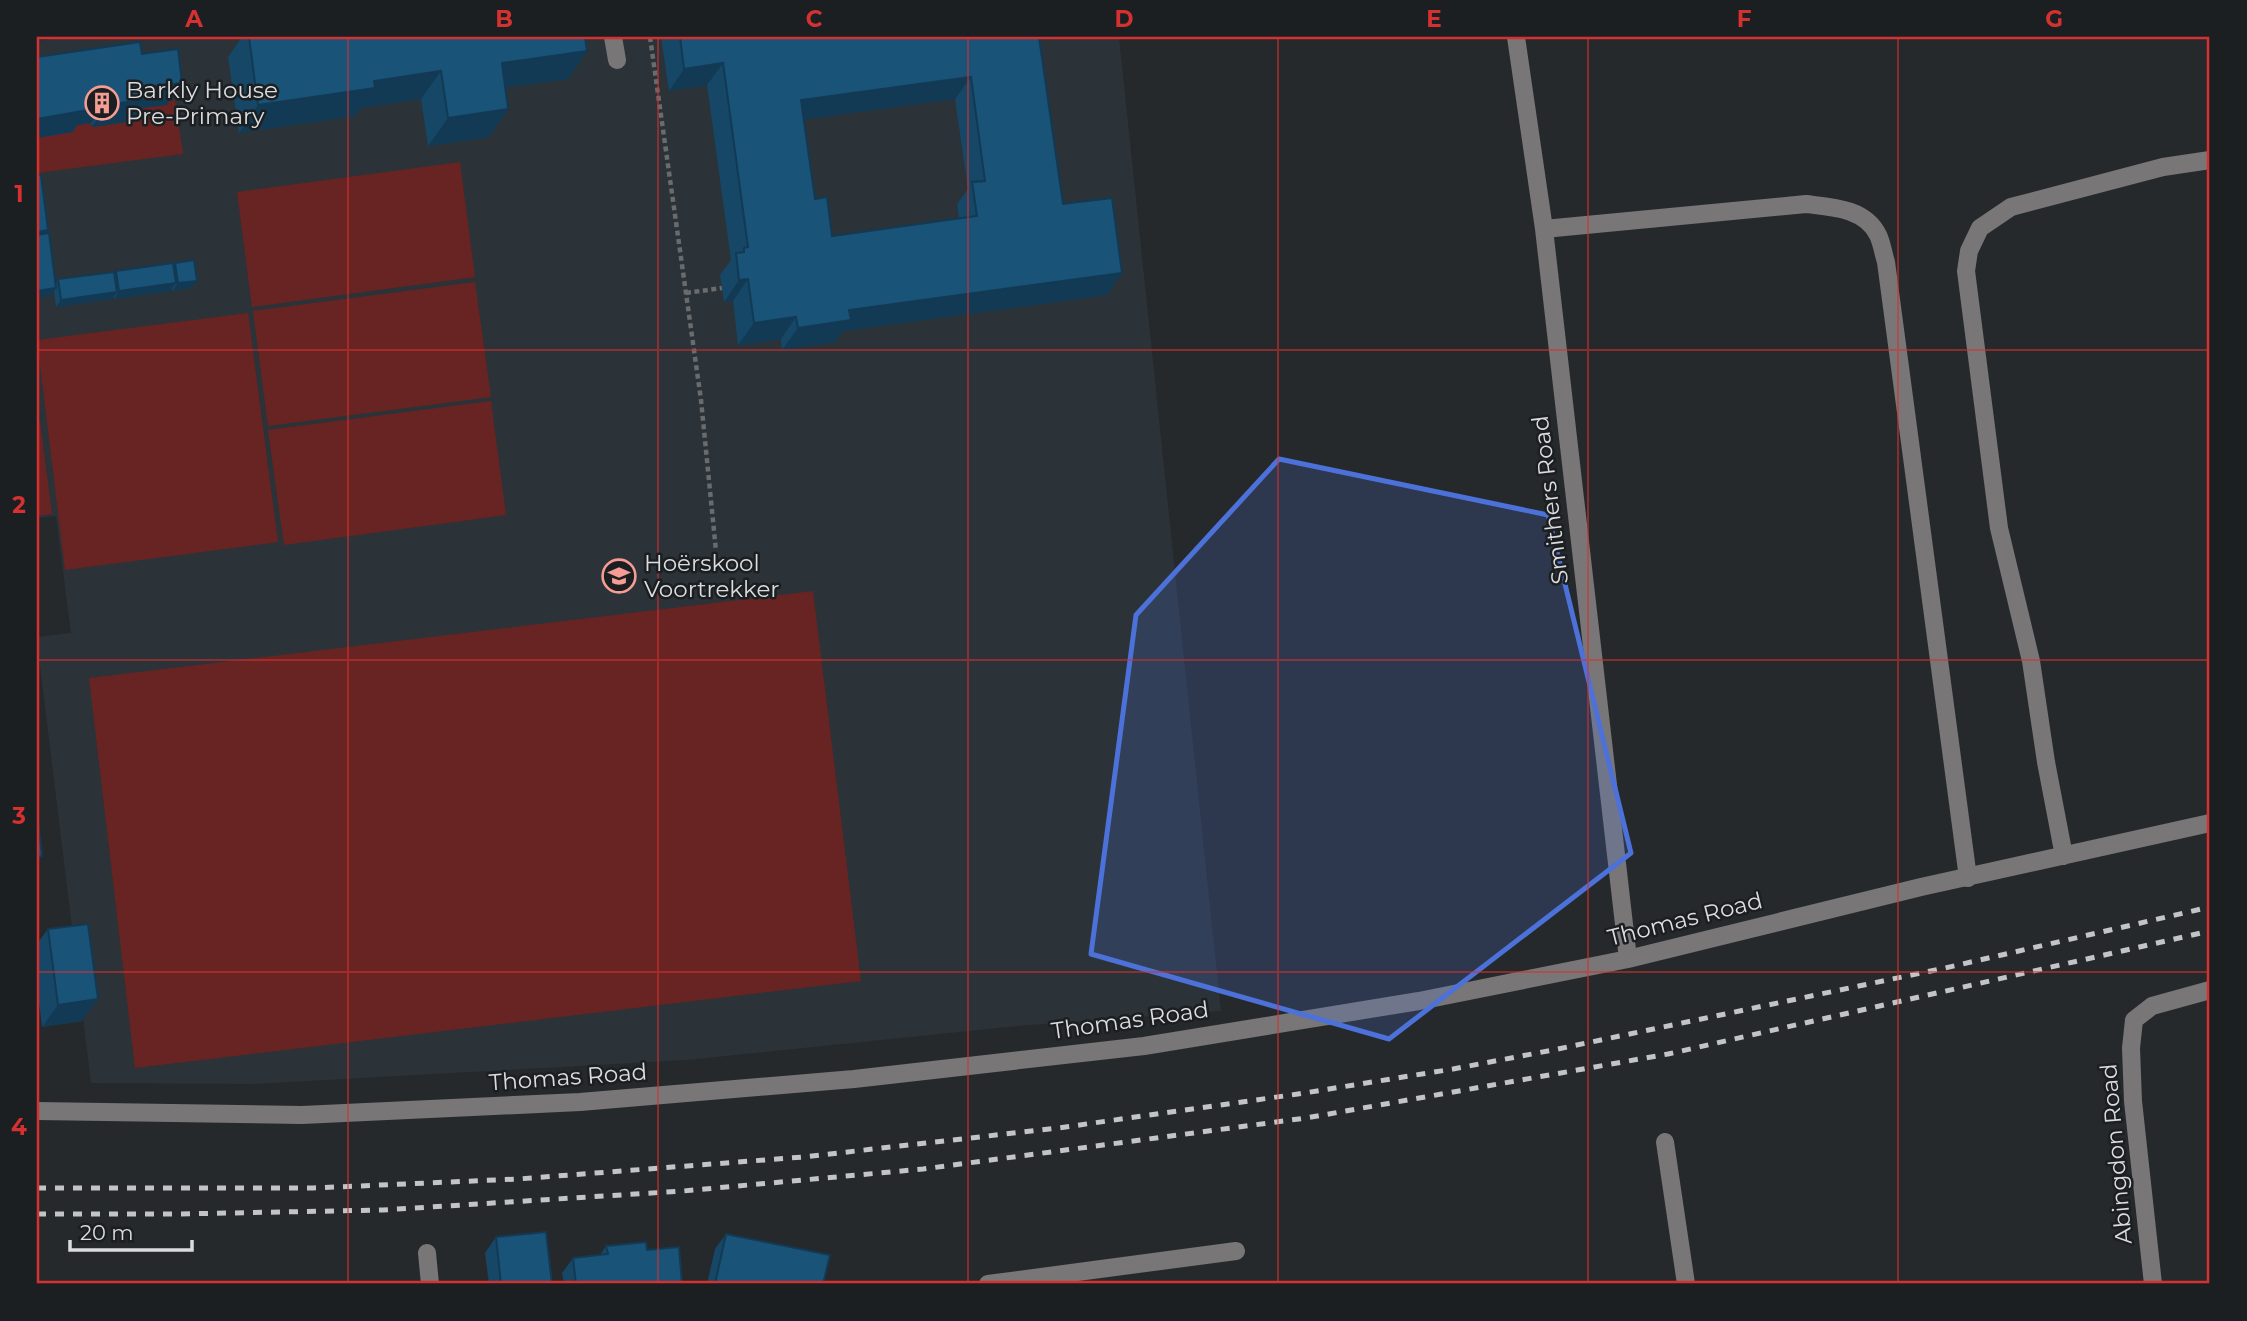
<svg xmlns="http://www.w3.org/2000/svg" width="2247" height="1321" font-family="Montserrat,sans-serif">
<rect width="100%" height="100%" fill="#26292b"/>
<path fill="#2b3238" d="M65,37H1119L1221,1011L1018,1026L687,1060L254,1084L91,1083L37,641V637L71,633L56,516L37,518V41Z"/>
<path fill="#682422" d="M175,100L183,154L37,173L38,137L72,126L91,123L92,127L132,121L131,109L166,105V101Z
M460,162L475,277L252,307L237,192Z
M475,282L491,397L268,426L253,311Z
M248,313L278,542L65,570L37,340Z
M491,401L506,515L284,545L268,430Z
M37,422H40L52,514L37,516Z
M813,591L861,981L135,1068L89,678Z"/>
<g fill="none" stroke-linecap="round" stroke-linejoin="round">
<path stroke="#696b6d" stroke-width="4.5" stroke-dasharray="5 3.5" stroke-linecap="butt" d="M650,37L701,400L716,551
M686,293L722,288"/>
<path stroke="#787676" stroke-width="18" d="M613,37L617,60
M1516,37L1544,229L1628,959
M1544,229L1806,204C1831,207 1865,208 1878,235C1882,243 1883,253 1886,262L1968,878
M2064,856L2046,762L2031,661L1999,528L1966,271L1969,251L1980,228L2011,207L2163,167L2210,160
M37,1111L302,1115L580,1102L854,1079L1144,1046L1419,1001L1628,959L1921,887L2210,823
M1665,1142L1686,1284
M427,1253L430,1284
M988,1284L1236,1251
M2153,1284L2133,1101L2131,1048L2134,1020L2152,1006L2210,990"/>
<path stroke="#c2c4c6" stroke-width="5" stroke-dasharray="9 9" stroke-linecap="butt" d="M37,1188H313L518,1179L803,1157L1058,1128L1298,1094L1453,1069L1553,1050L1945,968L2210,907
M37,1214H179L383,1210L683,1191L923,1169L1306,1118L1668,1054L2210,931"/>
</g>
<path fill="#164767" fill-rule="evenodd" d="M242,37H585L587,51L568,79L505,87L508,109L489,137L428,146L421,99L361,108L355,116L239,133L228,57Z
M661,37H1065L1039,40L1063,204L1107,295L843,331L835,342L782,350L781,339L738,345L733,301L724,302L720,275L731,260L707,85L669,91ZM955,99L968,189L957,204L959,219L832,236L815,199L804,119Z
M142,54L167,105L142,108L133,121L92,127L91,123L77,125L73,132L37,138V57Z
M46,234L55,284L58,279L115,274L116,271L173,265L175,263L191,288L172,291V289L170,291L114,299L113,297L112,299L56,307L54,291L50,296Z
M48,929L82,1021L42,1027L37,985V944Z
M726,1234L823,1284H707L715,1249Z
M496,1237L552,1284H489L485,1253Z
M606,1246L647,1250L682,1284H564L562,1273L573,1258L600,1255Z"/>
<path fill="#123a54" d="M1025,37H1065L1021,42Z
M587,51L568,79L482,91L502,63Z
M723,63L707,85L669,91L684,69Z
M441,71L421,99L361,108L355,116L239,133L258,105L374,81Z
M971,77L955,99L786,122L801,100Z
M182,83L167,105L142,108L133,121L92,127L107,105L146,87Z
M107,101L91,123L77,125L73,132L37,138V119L88,104Z
M508,109L489,137L428,146L448,118Z
M48,230L43,238L37,239V232Z
M1122,273L1107,295L843,331L835,342L782,350L798,328L849,310Z
M748,279L733,301L724,302L739,280Z
M197,281L191,288L172,291L178,283Z
M176,283L170,291L114,299L119,291Z
M56,288L50,296L37,298V291Z
M117,292L112,299L56,307L61,300Z
M796,317L781,339L738,345L754,323Z
M42,856L37,864V857Z
M98,999L82,1021L42,1027L58,1005Z"/>
<path fill="#195378" stroke="#123a54" stroke-width="2" fill-rule="evenodd" d="M249,37H585L587,51L502,63L508,109L448,118L441,71L374,81L375,88L258,105Z
M680,37H1039L1063,204L1112,198L1122,273L849,310L851,320L798,328L796,317L754,323L748,279L739,280L736,253L744,252V248L748,247L723,63L684,69ZM971,77L985,181L972,182L977,216L832,236L827,197L815,199L801,100Z
M140,42L142,54L178,49L182,83L146,87L148,99L107,105V101L88,104V110L37,119V57Z
M37,175H41L48,230L37,232Z
M49,233L56,288L37,291V235Z
M194,260L197,281L178,283L175,263Z
M173,263L176,283L119,291L116,271Z
M114,272L117,292L61,300L58,279Z
M37,813L42,856L37,857Z
M88,924L98,999L58,1005L48,929Z
M546,1232L552,1284H501L496,1237Z
M726,1234L830,1255L823,1284H715Z
M646,1242L647,1250L679,1247L682,1284H576L573,1258L608,1254L606,1246Z"/>
<path fill="#4c72da" fill-opacity="0.2" stroke="#4c72da" stroke-width="5" stroke-linejoin="round" d="M1279,459L1548,515L1631,853L1389,1039L1091,954L1136,615Z"/>
<path fill="none" stroke="#d63131" stroke-width="2" stroke-opacity="0.55" d="M348,37V1284M658,37V1284M968,37V1284M1278,37V1284M1588,37V1284M1898,37V1284M37,350H2210M37,660H2210M37,972H2210"/>
<defs>
<symbol id="building-ring" viewBox="-11 -11 22 22"><circle r="9.5" fill="#1c1f21" stroke="#f59c94" stroke-width="1.5"/><path d="M-4-6H4V6H1V3H-1V6H-4ZM-2.5-4.3h1.7v1.8h-1.7ZM.8-4.3h1.7v1.8H.8ZM-2.5-1h1.7V.8h-1.7ZM.8-1h1.7V.8H.8Z" fill="#f59c94"/></symbol>
<symbol id="school-ring" viewBox="-11 -11 22 22"><circle r="9.5" fill="#1c1f21" stroke="#f59c94" stroke-width="1.5"/><path d="M0-5L7-2L0 1L-7-2ZM-4 1L0 2.5L4 1V4Q0 6-4 4Z" fill="#f59c94"/></symbol>
</defs>
<g fill-rule="evenodd">
<use href="#building-ring" x="83" y="84" width="38" height="38"/>
<use href="#school-ring" x="600" y="557" width="38" height="38"/>
</g>
<g text-anchor="middle" dominant-baseline="central" stroke-width="5" stroke-linejoin="round" paint-order="stroke">
<g font-size="23" fill="#dbdcde" stroke="#1c1f21" text-anchor="start">
<text x="126" y="90">Barkly House<tspan x="126" dy="26">Pre-Primary</tspan></text>
<text x="644" y="563">Hoërskool<tspan x="644" dy="26">Voortrekker</tspan></text>
</g>
<g font-size="23" fill="#dbdcde" stroke="#1c1f21">
<text transform="translate(1550 500) rotate(-97)">Smithers Road</text>
<text transform="translate(1685 919) rotate(-14)">Thomas Road</text>
<text transform="translate(1130 1020) rotate(-8)">Thomas Road</text>
<text transform="translate(568 1077) rotate(-4)">Thomas Road</text>
<text transform="translate(2116 1154) rotate(-95)">Abingdon Road</text>
</g>
</g>
<rect width="2247" height="1321" fill="none" stroke="#1c1f21" stroke-width="77"/>
<path d="M70 1240v10h122v-10" fill="none" stroke="#dbdcde" stroke-width="3.5"/>
<text x="80" y="1240" font-size="21" fill="#dbdcde" stroke="#1c1f21" stroke-width="5" paint-order="stroke">20 m</text>
<rect x="38" y="38" width="2170" height="1244" fill="none" stroke="#d63131" stroke-width="2.5"/>
<g font-size="23" text-anchor="middle" font-weight="bold" fill="#d63131">
<text x="194" y="27">A</text>
<text x="504" y="27">B</text>
<text x="814" y="27">C</text>
<text x="1124" y="27">D</text>
<text x="1434" y="27">E</text>
<text x="1744" y="27">F</text>
<text x="2054" y="27">G</text>
<text x="19" y="202">1</text>
<text x="19" y="513">2</text>
<text x="19" y="824">3</text>
<text x="19" y="1135">4</text>
</g>
</svg>
